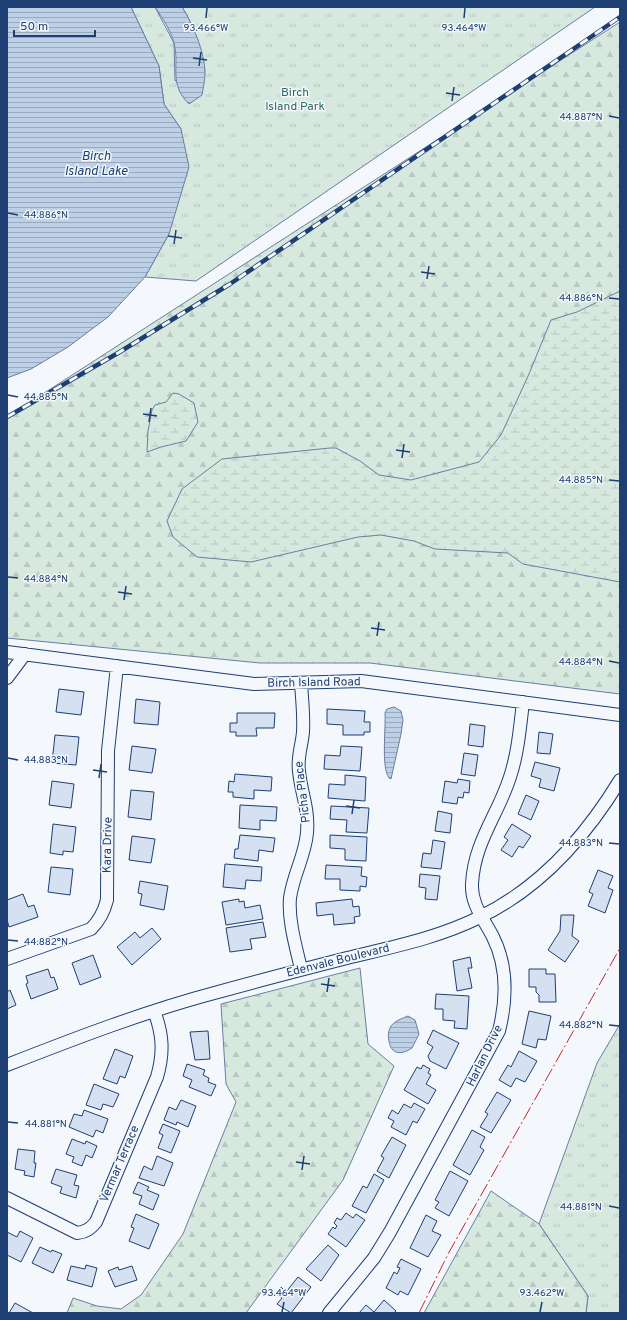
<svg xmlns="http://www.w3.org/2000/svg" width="627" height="1320" font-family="Overpass,sans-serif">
<defs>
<pattern id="grass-tufts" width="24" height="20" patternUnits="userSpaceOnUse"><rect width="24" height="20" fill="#d7e8df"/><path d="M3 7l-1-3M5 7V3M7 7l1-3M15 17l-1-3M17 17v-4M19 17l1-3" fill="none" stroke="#b8c8c3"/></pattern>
<pattern id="forest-firs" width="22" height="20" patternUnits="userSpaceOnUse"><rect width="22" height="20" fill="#d7e8df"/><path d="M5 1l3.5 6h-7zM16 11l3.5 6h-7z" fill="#b8c8c3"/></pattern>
<pattern id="wetland-marsh" width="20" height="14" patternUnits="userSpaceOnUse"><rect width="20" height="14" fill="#d7e8df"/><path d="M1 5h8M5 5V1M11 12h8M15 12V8" fill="none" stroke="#b8c8c3"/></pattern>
<pattern id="water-rules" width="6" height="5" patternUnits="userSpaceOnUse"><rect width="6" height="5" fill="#bed0e5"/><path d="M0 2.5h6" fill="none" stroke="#9aaabe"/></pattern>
</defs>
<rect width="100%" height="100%" fill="#f4f7fb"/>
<path fill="url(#grass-tufts)" stroke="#687fa3" d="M131,7H155L174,43L175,81L205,71C200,48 195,27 182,7H595L196,281L145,277L169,234L181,129L164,104L159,66Z
M620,1024V1313H586L588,1296L539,1224L597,1063Z"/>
<path fill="url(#forest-firs)" stroke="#687fa3" d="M620,22V694L370,663H260L7,638V417Z
M360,968L368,1044L394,1066L343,1180L246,1313H67L73,1298L97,1306L121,1309L141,1295L183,1234L236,1102L226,1084L221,1004Z
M491,1191L539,1224L588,1296L586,1313H424Z"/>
<path fill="url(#wetland-marsh)" stroke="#687fa3" d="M620,291V582L523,564L508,553L435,549L414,541L381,535L358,537L251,562L197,557L173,537L167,521L182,489L222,459L330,448H336L360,461L379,475L411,480L479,462L501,435L529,374L551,320L577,312Z
M173,393L179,394L194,403L198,422L186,441L161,447L147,452L148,431L152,410L155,405L166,402Z"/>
<path fill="url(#water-rules)" stroke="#687fa3" d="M7,7H131L159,66L164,104L181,129L189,167L169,234L145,277L108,317L68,347L31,369L7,378Z
M155,7H182C193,24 205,53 205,73C205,80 203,88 202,95L189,104C168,83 180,67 174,43C171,31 162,17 155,7Z
M394,707L401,711L403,720L401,734L391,779L389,778C381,767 386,728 385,713L387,709Z
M408,1016L415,1020L419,1034L412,1048C402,1055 391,1055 389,1041C388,1037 388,1032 390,1028C392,1022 403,1018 408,1016Z"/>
<path fill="#d5e0f0" stroke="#1d3f73" d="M59,689L84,692L81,715L56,712Z
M136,699L160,702L158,725L134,723Z
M327,709L365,711L364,722H370V732H364V735H343V725L327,724Z
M237,713H275L274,728H256L257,736H236V732H230V723H237Z
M470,724L485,726L483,747L468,745Z
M539,732L553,734L550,754L537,753Z
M55,735L79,737L76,765L52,763Z
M132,746L156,749L152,773L129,770Z
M341,746L362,747L360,771L324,769L325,755L340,756Z
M464,753L478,755L475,776L461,774Z
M535,762L560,768L554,791L539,787L541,779L531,776Z
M235,774L272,777L271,791L254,790V799L233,797V792H228L229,781L234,782Z
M345,775L366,777L365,801L328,798L329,784L345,785Z
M458,779L470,781L469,793L464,792L463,798L458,797L457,804L442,802L445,781L457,783Z
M52,781L74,784L71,808L49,805Z
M131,790L154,792L151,820L128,817Z
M526,795L539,801L531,820L518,814Z
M240,805L277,807L276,821L260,820V830L239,828Z
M331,806L369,808L367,833L346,832L347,820L330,819Z
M438,811L452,814L450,833L435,831Z
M53,824L76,827L73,852L63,851V855L50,853Z
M512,824L531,836L523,848L519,846L512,857L501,850L508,840L504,837Z
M240,835L275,838L273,852L259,850L258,861L234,858L235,849H238Z
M330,835L367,837L366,861L345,860V849L330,848Z
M132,836L155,839L151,863L129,860Z
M433,840L445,842L441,869L421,867L423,853L431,854Z
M225,864L262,867L261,881L246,880L245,889L223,887Z
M326,865L362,867L361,876L367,877L366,887L360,886V891L340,890V879H325Z
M51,867L73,869L70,895L48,892Z
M598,870L613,876L608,888L613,890L605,913L588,906L593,894L589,892Z
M420,874L440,876L437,900L425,899L426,888L419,887Z
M140,881L168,886L164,910L140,905L142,894L138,893Z
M23,894L28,907L34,905L38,917L9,927L7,920V900Z
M239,899V902L244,901L245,908L260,905L263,919L226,925L222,902Z
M352,899L353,907L359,906L360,916L354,917L355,923L334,925L333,914L317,916L316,903Z
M561,915H574L572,936L579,941L565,962L548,950L560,931Z
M263,922L266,937L250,939L252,949L230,952L226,928Z
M152,928L161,939L132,965L117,947L135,932L140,938Z
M93,955L101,977L80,985L72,963Z
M470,957L472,968H468L472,988L457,991L453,961Z
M48,969L51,978L54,977L58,989L31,999L26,984L28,983L26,976Z
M529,969H546V974H555L556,1002H539V995L536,992V987H529Z
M10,990L16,1005L7,1009V992Z
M436,994L469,996L467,1029L454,1028L455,1021L443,1020V1009H435Z
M529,1011L551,1016L546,1040L538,1039L536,1048L522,1044Z
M433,1030L459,1043L446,1069L430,1061L428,1056L433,1047L427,1043Z
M208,1031L210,1059L195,1060L190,1032Z
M115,1049L133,1056L125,1078L120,1076L117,1084L103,1079Z
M519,1051L537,1061L525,1082L516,1078L511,1087L499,1080L508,1065L511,1067Z
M187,1064L205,1070L203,1075L209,1078L208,1082L216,1085L211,1096L189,1087L192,1080L183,1076Z
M423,1065L430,1069L428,1073L431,1075L426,1084L436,1090L428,1104L404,1090L417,1067L421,1069Z
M94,1084L119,1094L113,1107L103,1104L101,1110L86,1105Z
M497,1092L511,1100L491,1133L480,1127L488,1114L485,1112Z
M181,1100L196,1106L188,1127L177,1122L176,1125L164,1120L169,1107L176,1110Z
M414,1103L425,1109L417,1123L413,1121L406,1135L391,1127L394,1121L388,1118L392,1110L398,1114L404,1104L411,1108Z
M84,1110L108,1119L103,1133L96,1130L93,1137L69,1127L74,1114L82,1116Z
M163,1124L180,1131L171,1153L158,1148L163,1135L159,1133Z
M472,1130L485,1137L480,1147L484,1150L470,1175L453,1165Z
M392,1137L406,1145L389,1178L377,1171L384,1158L381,1156Z
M72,1139L85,1144L86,1141L97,1146L92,1158L86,1155L82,1166L72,1162L74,1157L66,1154Z
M18,1149L35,1151L34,1163H36L34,1177L24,1175L25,1171L15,1169Z
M157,1156L173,1163L164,1186L139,1178L144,1166L152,1170Z
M56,1169L77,1175L74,1185L79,1186L76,1198L60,1193L62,1187L51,1183Z
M450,1171L468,1181L449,1216L435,1208L439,1202L435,1200Z
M374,1174L384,1180L366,1213L352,1206L363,1186L367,1188Z
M138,1182L149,1187L147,1190L159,1195L153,1210L139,1204L142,1196L133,1193Z
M346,1213L353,1218L356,1214L365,1220L346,1247L328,1234L333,1227L335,1229L337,1226L334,1223L337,1218L341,1220Z
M136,1214L159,1224L149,1249L129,1241L134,1228L131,1227Z
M426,1215L437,1221L432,1231L441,1235L428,1257L410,1248Z
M20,1231L33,1238L21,1262L7,1255V1232L17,1237Z
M328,1245L339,1255L321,1281L306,1269Z
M40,1247L51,1252L52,1250L62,1254L53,1273L32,1263Z
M401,1259L421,1269L408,1295L400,1291L398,1295L386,1288L394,1272L397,1274L400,1268L397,1267Z
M86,1265L97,1268L92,1287L67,1280L71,1266L85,1269Z
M132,1266L137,1280L115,1287L108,1271L118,1267L119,1270Z
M298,1277L311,1287L291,1313L277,1304L282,1298L276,1294L281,1287L286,1292Z
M384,1300L396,1311L394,1313H359L366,1305L374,1312Z
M15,1303L33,1313H9Z"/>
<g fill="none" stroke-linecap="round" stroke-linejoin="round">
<defs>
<path id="minor" d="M7,652L254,684L361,681L620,715
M7,678L25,654
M301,683C302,700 304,715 303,732C302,745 297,757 299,771C301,793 309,808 307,833C305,856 293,875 290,898C288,920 296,947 301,969
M7,959L91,929C100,920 104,912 107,900L108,751L117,666
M7,1065C76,1038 146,1011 218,992C261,980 304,969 347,958C392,947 438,938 480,917C540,888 586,836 620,780
M7,1198L77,1233C86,1232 90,1229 96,1222L157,1077C164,1053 163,1034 154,1011
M329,1313L374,1258L390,1232L499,1031C507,999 508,967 493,937C484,919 471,905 472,884C474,842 498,815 510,777C518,753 520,727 523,702"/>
</defs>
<use href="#minor" stroke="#1d3f73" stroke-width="14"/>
<use href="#minor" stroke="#f4f7fb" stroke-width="12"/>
<defs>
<path id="rail" d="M7,417L118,353L230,284L620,17"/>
</defs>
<use href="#rail" stroke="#1d3f73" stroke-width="4.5"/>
<use href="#rail" stroke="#f4f7fb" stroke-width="3" stroke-dasharray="9" stroke-linecap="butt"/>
<path stroke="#c62828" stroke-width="1" stroke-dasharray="14 3 2 3" stroke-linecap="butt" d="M419,1313L448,1254L620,948"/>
</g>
<path fill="none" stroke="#1d3f73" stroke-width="1.5" d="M206,18L207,8M464,18L465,8M193,58L207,60M199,66L201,52M446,93L460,95M452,101L454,87M609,116L619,118M8,213L18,215M168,236L182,238M174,244L176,230M421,272L435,274M427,279L429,266M609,298L619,299M8,395L18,397M143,414L157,416M149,422L151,408M396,450L410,452M402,458L404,444M609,480L619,481M8,577L18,578M118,592L132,594M124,600L126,586M371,628L385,630M377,636L379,622M609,661L619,663M8,758L18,760M93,770L107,772M99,778L101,764M346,806L360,808M352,814L354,800M609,843L619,844M8,940L18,941M321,984L335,986M327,992L329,978M609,1025L619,1026M8,1122L18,1123M296,1162L310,1164M302,1170L304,1156M609,1206L619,1208M282,1312L284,1302M540,1312L542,1302"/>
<g text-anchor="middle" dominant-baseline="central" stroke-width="3" stroke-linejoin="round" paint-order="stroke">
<g font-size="12" fill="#2c6c60" stroke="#f4f7fb">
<text x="295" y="93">Birch<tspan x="295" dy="14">Island Park</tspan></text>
</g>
<g font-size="12" fill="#1d3f73" stroke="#f4f7fb">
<text transform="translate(314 683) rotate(-1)">Birch Island Road</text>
<text transform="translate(303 792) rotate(-97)">Picha Place</text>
<text transform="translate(108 845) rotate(-89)">Kara Drive</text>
<text transform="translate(338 961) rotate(-14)">Edenvale Boulevard</text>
<text transform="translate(485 1056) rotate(-64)">Harlan Drive</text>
<text transform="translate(120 1164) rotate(-67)">Vermar Terrace</text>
</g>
<g font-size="13" font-style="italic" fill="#1d3f73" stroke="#f4f7fb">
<text x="96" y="157">Birch<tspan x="96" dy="15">Island Lake</tspan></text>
</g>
</g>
<g font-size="10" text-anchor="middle" fill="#1d3f73" stroke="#f4f7fb" stroke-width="3" stroke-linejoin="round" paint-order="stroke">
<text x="206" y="31">93.466°W</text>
<text x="464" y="31">93.464°W</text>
<text x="581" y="120">44.887°N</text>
<text x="46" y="218">44.886°N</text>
<text x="581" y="301">44.886°N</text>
<text x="46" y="400">44.885°N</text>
<text x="581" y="483">44.885°N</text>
<text x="46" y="582">44.884°N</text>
<text x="581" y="665">44.884°N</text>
<text x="46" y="763">44.883°N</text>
<text x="581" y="846">44.883°N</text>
<text x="46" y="945">44.882°N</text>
<text x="581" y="1028">44.882°N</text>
<text x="46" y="1127">44.881°N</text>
<text x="581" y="1210">44.881°N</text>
<text x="284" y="1296">93.464°W</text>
<text x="542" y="1296">93.462°W</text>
</g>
<rect width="627" height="1320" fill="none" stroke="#1d3f73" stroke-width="16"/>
<path d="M14 30v6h81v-6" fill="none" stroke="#1d3f73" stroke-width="2"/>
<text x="20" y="30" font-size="12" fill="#1d3f73" stroke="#f4f7fb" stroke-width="3" paint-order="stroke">50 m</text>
</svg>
